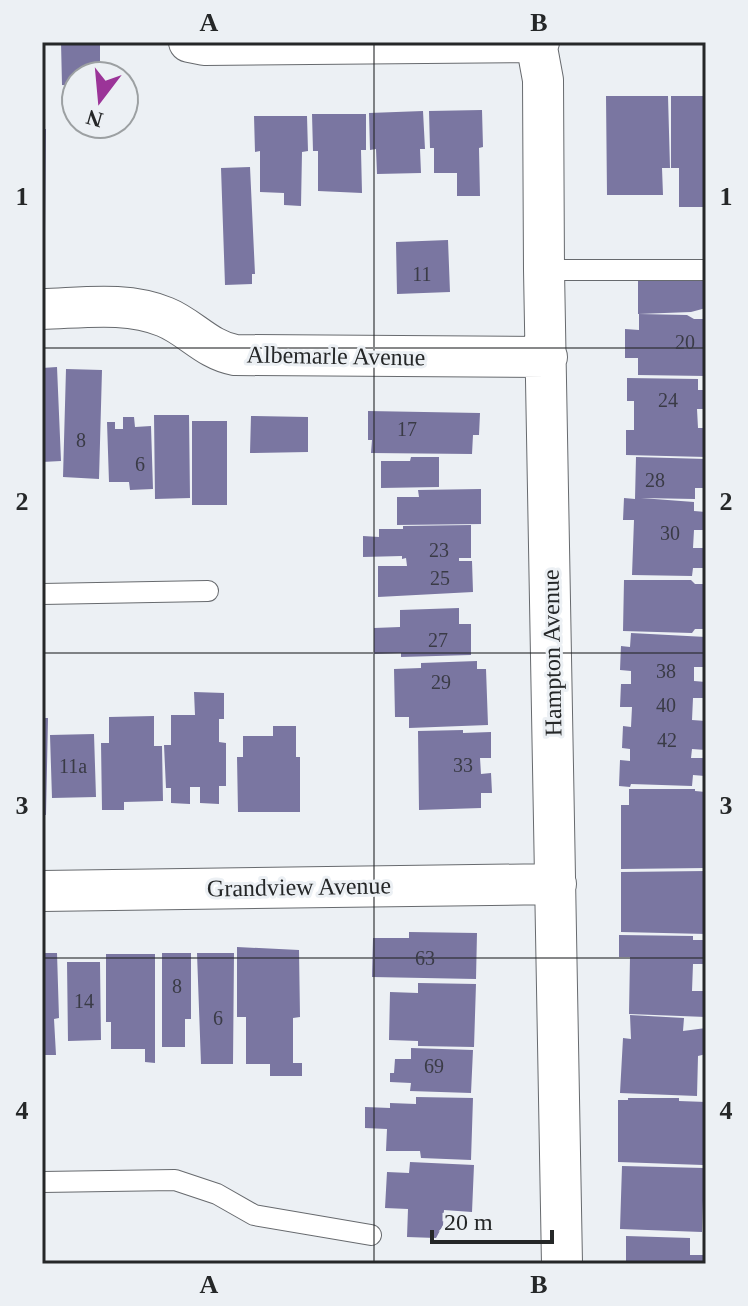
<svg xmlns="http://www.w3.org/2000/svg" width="748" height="1306" font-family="Georgia,serif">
<rect width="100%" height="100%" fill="#ecf0f4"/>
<path fill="#7a76a1" d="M61,42H100V76H76V86L62,85Z
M606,96H668L670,168H662L663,195H607Z
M671,96H706V207H679V168H671Z
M482,110L483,147L479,148L480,196H457V173H434V148H430L429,111Z
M423,111L425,149H420L421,173L377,174L376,149L370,150L369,113Z
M312,114H366V150H361L362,193L318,191V151H313Z
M254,116H307L308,151L302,152L301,206L284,205V193L260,192V151L255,152Z
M42,129H46L45,232H42Z
M250,167L255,274H252V284L225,285L221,168Z
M448,240L450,292L397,294L396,242Z
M706,279V308L691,312L638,314V280Z
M639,314L687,315L694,319H706V376L638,375V358H625V329L639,330Z
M57,367L61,461L42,462V368Z
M66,369L102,370L99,479L63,477Z
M627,378L698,379V390H706V409H697L698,428H706V457L626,455V430H634V401H627Z
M368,411L480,413L479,435H473L472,454L371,453L372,440H368Z
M154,415H189L190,498L155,499Z
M251,416L308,417V452L250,453Z
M123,417H134L135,427L151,426L153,489L130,490L129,482H109L107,422H115V429H123Z
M192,421H227V505H192Z
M411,457H439V487L381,488V461H410Z
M636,457L706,459V488H695V499L641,498L694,502V511L706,512V530H694L693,548H706V568H693L692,576L632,575L634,520H623L624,498L635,499Z
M481,489V524L397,525V497H419L418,490Z
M471,525V558H459V561H472L473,592L378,597V566H407L406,558L402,559V556L363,557V536L379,537V529H403V526Z
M624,580H691L695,584H706V629H695L692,633L623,631Z
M459,608V624H471V655L401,657V653L374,654V628L400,627V610Z
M631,633L706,637V667H694V681L706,682V698H693L692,720L706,721V750L692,749L691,758H706L705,776L693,775L692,786L631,784L630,787L619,786L620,760L630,761V749L622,748L623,726L631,727L632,707H620L621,684H631V671L620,670L621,646L630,647Z
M477,661V669H486L488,725L409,728V717H395L394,669L421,668V663Z
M194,692L224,693V719H219V742L226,743V786H219V804L200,803V787H190V804L171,803V788H166L164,745H171V715H195Z
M154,716V746H162L163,801L124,802V810H102L101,743H109V717Z
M42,718H48L46,815H42Z
M273,726H296V757H300V812H238L237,757H243V736H273Z
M463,730V733L491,732V758H480L481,774L491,773L492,793H481V808L419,810L418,731Z
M94,734L96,797L52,798L50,735Z
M629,789H695V791L706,792V868L621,869V805H629Z
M706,871V934L621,932V872Z
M409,932L477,933L476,979L372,977L373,938H409Z
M619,935L693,936V940H706V964H693L692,991H706V1017L629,1014L630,957H619Z
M237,947L299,950L300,1017L293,1018V1063H302V1076H270V1064H246V1017H237Z
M42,953H57L59,1018L54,1019L56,1055H42Z
M162,953H191V1019H185V1047H162Z
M197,953H234L233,1064H201Z
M106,954H155V1063L145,1062V1049H111V1022H106Z
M67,962H100L101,1040L68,1041Z
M418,983L476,984L474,1047L418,1046V1041L389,1040L390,992L418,993Z
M630,1015L684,1018L683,1031L706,1028V1054L698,1056L697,1096L620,1093L623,1038L631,1039Z
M411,1048L473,1050L471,1093L410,1091L411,1083L390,1082V1073H394L395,1059H411Z
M416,1097L473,1098L471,1160L421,1158L420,1151H386L387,1129L365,1128V1107L390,1108V1103L416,1104Z
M628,1098H679V1101L706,1102V1146L703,1152V1165L618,1162V1100H628Z
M410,1162L474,1165L472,1212L444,1210L443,1225L436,1238L407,1237L408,1209L385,1208L387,1172L409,1173Z
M622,1166L704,1168L706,1200H703L702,1232L620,1229Z
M626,1236L690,1238V1255H705L704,1264H626Z"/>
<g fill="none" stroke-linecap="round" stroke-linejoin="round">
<defs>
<path id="lane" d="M544,270H706
M42,594L208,591
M42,1182L175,1180L217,1194L254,1215L371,1235"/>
<path id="street" d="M189,42L204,45L539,42
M536,42L543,80L544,270L562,1264
M42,309C82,308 127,301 165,317C190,327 207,350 235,355L547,357
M42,891L556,884"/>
</defs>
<use href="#lane" stroke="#676a6e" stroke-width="22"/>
<use href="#street" stroke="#676a6e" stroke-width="42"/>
<use href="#lane" stroke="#fff" stroke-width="20"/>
<use href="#street" stroke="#fff" stroke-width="40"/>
</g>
<path fill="none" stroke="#252728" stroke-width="2" stroke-opacity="0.55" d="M374,42V1264M42,348H706M42,653H706M42,958H706"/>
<g text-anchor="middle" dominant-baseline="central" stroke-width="6" stroke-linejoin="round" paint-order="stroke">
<g font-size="20" fill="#3a3b46">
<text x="422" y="274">11</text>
<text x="685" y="342">20</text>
<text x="668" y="400">24</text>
<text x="407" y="429">17</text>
<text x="81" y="440">8</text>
<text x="140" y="464">6</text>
<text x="655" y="480">28</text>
<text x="670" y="533">30</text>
<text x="439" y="550">23</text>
<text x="440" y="578">25</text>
<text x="438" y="640">27</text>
<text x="666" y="671">38</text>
<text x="441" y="682">29</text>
<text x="666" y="705">40</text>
<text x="667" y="740">42</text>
<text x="463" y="765">33</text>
<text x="73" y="766">11a</text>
<text x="425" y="958">63</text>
<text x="177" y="986">8</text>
<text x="84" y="1001">14</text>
<text x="218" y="1018">6</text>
<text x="434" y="1066">69</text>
</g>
<g font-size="24" fill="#252728" stroke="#ecf0f4">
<text transform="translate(336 356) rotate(1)">Albemarle Avenue</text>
<text transform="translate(552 653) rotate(-91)">Hampton Avenue</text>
<text transform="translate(299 887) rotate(-1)">Grandview Avenue</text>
</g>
</g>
<rect width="748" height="1306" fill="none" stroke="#ecf0f4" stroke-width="88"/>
<g transform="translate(100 100) rotate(196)"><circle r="38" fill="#ecf0f4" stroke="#9ca0a2" stroke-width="2"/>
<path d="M0-6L14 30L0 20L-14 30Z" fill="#9b3498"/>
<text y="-12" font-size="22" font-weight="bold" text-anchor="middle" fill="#252728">N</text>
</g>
<path d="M432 1230v12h120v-12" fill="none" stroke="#252728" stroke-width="4"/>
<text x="444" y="1230" font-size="24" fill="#252728" stroke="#ecf0f4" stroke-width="6" paint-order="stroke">20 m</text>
<rect x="44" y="44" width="660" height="1218" fill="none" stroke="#252728" stroke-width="3"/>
<g font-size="26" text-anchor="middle" font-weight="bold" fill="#252728">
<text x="209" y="31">A</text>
<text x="539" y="31">B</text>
<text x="22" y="205">1</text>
<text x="726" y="205">1</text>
<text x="22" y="510">2</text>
<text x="726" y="510">2</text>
<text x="22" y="814">3</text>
<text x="726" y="814">3</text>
<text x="22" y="1119">4</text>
<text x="726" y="1119">4</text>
<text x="209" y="1293">A</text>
<text x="539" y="1293">B</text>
</g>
</svg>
